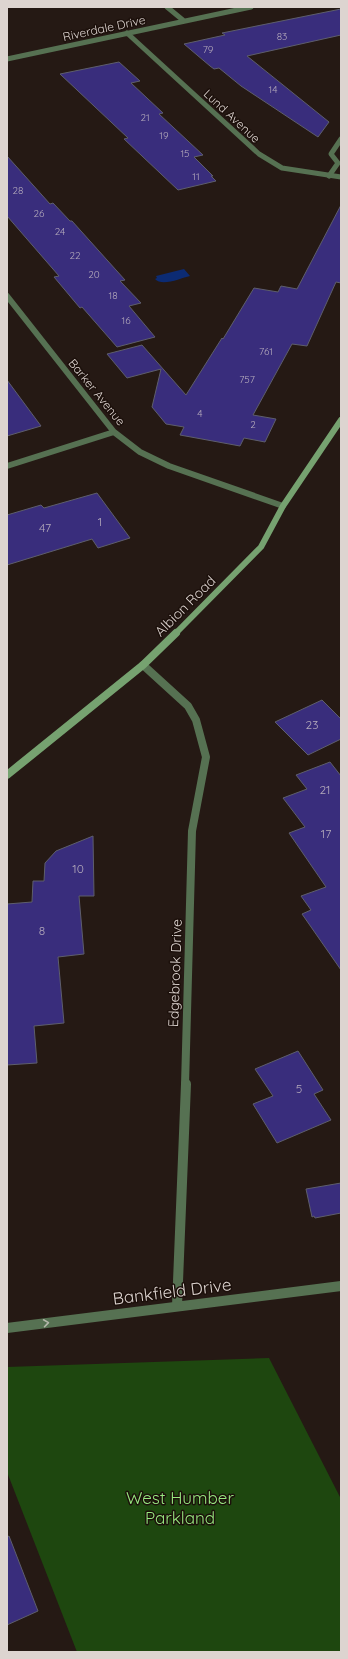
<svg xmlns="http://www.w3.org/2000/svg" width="348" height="1659" font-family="Quicksand,sans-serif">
<rect width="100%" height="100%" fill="#251914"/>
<path fill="#1e470f" d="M269,1358L341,1499V1652H77L7,1472V1367Z"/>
<path fill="#0c2b73" d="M184,269L190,276C181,278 162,287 155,279L157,278L156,276Z"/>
<path fill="#392d7c" stroke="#5e5e6c" d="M341,9V35L247,56L329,122L318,137L241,86L219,68L214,69L210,66L184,44L225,35L222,33Z
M119,62L140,81L131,83L163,113L159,114L203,155L194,157L213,176H211L216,181L178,190L124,139L128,138L60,74Z
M7,156L50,204L53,203L70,221H72L125,280L120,281L141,303L129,306L155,337L117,347L82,307L80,308L54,277L59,276L7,216Z
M341,205V283L336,282L307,346L292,344L253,415L276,419L265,442L244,438L240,446L180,435L184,427L166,424L152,407L161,369L127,378L107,354L142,345L186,395L222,338L223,339L254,288L278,292L281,286L297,289Z
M7,380L41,426L7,436Z
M97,493L130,538L98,548L92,539L7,565V515L41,505L44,508Z
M322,700L341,719V739L308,755L275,722Z
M330,762L341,776V970L302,914L311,910L301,896L326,887L289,833L305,827L283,798L307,789L296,775Z
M93,836L94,896H79L84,954L58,957L64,1023L34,1026L37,1063L7,1065V904L32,902L33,881H44L45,863L56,851Z
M298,1051L323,1090L314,1094L331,1120L277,1143L253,1104L273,1096L255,1069Z
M341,1183V1213L315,1218L314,1216L312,1217L306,1189Z
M9,1536L38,1611L7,1625V1537Z"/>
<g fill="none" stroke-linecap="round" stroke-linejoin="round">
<path stroke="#567152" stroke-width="5" d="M329,176L338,163L331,154L341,139"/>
<path stroke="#567152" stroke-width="5" d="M167,7L184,21
M127,33L259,154L282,168L341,177
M7,59L251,7"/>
<path stroke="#567152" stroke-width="6" d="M7,296L114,432L140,452L169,466L283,506
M7,466L114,432"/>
<path stroke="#567152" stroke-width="8" d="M143,665L188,706L196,720L206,757L192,831L185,1085"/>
<path stroke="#567152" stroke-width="10" d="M177,1306L186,1084
M7,1328L341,1286"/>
<path stroke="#76a270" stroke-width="6" d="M175,634L261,547L283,506L341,420"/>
<path stroke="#76a270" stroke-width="8" d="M7,775L143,665L176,633"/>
</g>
<defs><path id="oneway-chevron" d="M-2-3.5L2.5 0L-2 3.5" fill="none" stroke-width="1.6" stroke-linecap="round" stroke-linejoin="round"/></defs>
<use stroke="#b4b6aa" href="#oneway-chevron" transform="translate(46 1323) rotate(-8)"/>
<g text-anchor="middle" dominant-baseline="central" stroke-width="3" stroke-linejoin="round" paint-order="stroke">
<g font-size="10" fill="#b4aabb">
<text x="282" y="36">83</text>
<text x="208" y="49">79</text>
<text x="273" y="89">14</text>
<text x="145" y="117">21</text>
<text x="164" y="135">19</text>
<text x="185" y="153">15</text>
<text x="196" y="176">11</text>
<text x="18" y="190">28</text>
<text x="39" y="213">26</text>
<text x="60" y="231">24</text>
<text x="75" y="255">22</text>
<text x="94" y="274">20</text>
<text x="113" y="295">18</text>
<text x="126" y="320">16</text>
<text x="266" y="351">761</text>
<text x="247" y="379">757</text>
<text x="200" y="413">4</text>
<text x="253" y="424">2</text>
</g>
<g font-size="12" fill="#ddd4d0" stroke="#1c100b">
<text transform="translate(104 28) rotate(-12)">Riverdale Drive</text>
<text transform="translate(232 116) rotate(43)">Lund Avenue</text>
<text transform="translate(97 392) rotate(51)">Barker Avenue</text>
</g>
<g font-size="12" fill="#b4aabb">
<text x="100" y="521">1</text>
<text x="45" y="527">47</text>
<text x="312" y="724">23</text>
<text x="325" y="789">21</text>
<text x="326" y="833">17</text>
<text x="78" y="868">10</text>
<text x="42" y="930">8</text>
<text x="299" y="1088">5</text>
</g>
<g font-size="14" fill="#ddd4d0" stroke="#1c100b">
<text transform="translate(185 606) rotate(-45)">Albion Road</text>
<text transform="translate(175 973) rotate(-88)">Edgebrook Drive</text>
</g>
<g font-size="17" fill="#ddd4d0" stroke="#1c100b">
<text transform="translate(172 1291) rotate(-7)">Bankfield Drive</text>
</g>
<g font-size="17" fill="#98e880" stroke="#1c100b">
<text x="180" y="1497">West Humber<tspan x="180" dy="20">Parkland</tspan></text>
</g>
</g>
<rect width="348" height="1659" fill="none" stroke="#ddd4d0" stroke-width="16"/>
</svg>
